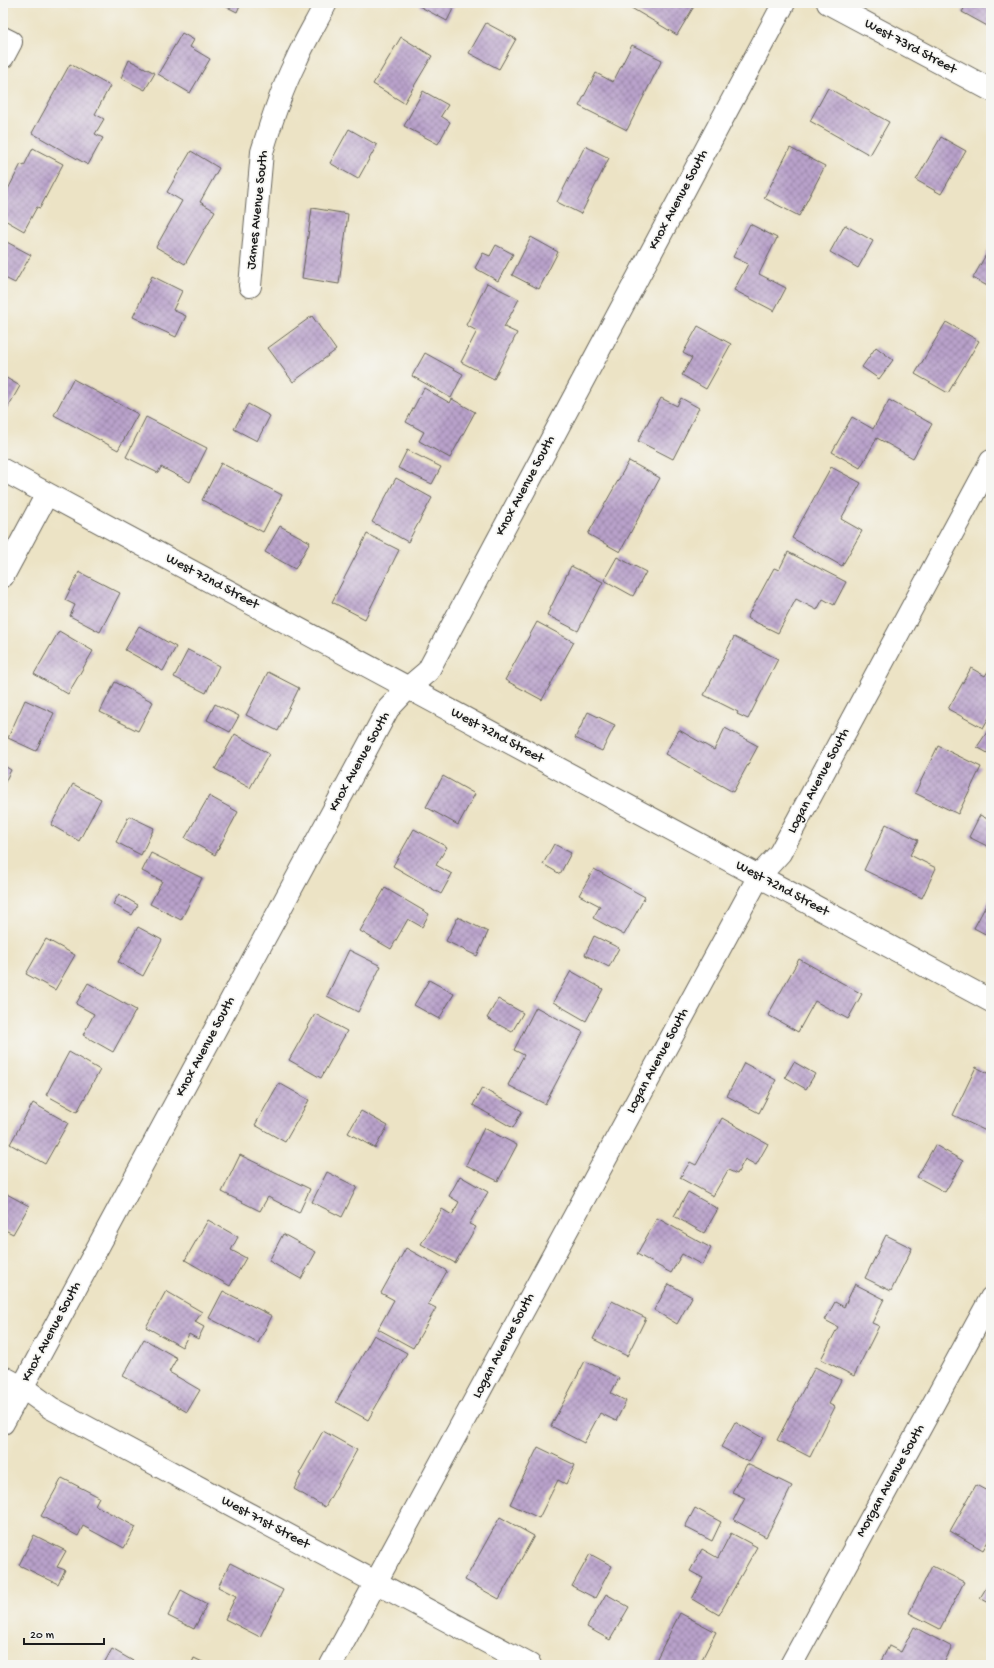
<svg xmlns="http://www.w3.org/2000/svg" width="994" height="1668" font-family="'Gochi Hand',sans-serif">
<defs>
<pattern id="building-cross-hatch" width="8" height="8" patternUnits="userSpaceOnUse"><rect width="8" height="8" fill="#b9a2cb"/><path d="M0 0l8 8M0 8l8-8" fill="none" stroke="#9683a4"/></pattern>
</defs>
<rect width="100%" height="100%" fill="#f6f6f2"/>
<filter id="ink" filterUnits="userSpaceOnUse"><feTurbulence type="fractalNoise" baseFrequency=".025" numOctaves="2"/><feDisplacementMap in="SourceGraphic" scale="8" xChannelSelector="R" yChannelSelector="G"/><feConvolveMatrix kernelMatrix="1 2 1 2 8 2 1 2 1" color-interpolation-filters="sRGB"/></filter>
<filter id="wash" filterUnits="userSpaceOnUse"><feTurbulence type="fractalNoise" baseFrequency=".012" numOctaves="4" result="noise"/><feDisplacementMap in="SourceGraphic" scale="16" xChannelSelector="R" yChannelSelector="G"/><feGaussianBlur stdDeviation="0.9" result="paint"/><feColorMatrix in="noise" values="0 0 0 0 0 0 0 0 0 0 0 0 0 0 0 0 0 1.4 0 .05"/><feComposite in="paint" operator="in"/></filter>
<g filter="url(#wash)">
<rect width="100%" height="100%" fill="#ece3c5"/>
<g id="blocks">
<path fill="url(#building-cross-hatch)" d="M219,3H241L237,12Z
M420,3H456L447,21L419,6Z
M630,3H696L677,35L628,6Z
M963,3H991V28L962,12L966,5Z
M486,23L516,39L499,69L469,53Z
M182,33L194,40L190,47L210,59L190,93L158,74Z
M401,37L432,56L404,103L373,84Z
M632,45L662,60L627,130L579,106L596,73L613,82Z
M129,60L155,73L145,90L121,78Z
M70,64L110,86L95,114L104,119L95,134L103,138L88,165L32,133Z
M828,88L889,122L870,155L810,121Z
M423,91L448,105L441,116L450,122L438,144L404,126Z
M349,129L377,145L358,179L330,163Z
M941,137L966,151L941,194L916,180Z
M585,146L609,158L581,214L557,202Z
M33,148L63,164L40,208L37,207L24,231L3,219V199L21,164L24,166Z
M790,148L825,166L799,216L764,198Z
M191,151L219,168L200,202L215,211L185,264L156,247L182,201L167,192Z
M312,208L348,214L339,284L302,278Z
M750,224L777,238L759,274L786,288L774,311L734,290L748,264L733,257Z
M845,225L873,241L858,268L830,252Z
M531,237L558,252L539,289L512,275Z
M3,240L31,255L15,283L3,277Z
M496,245L513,254L498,281L475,268L483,253L490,256Z
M988,251L991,252V288L973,278Z
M152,276L182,291L173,310L186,316L176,337L133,317Z
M487,283L519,299L504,327L517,333L494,379L461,362L477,331L466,325Z
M312,316L336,350L293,382L268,348Z
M946,322L979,341L948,393L915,374Z
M698,326L731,344L706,389L682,375L692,358L683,353Z
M876,347L893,360L879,379L862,367Z
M425,353L463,374L451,398L412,376Z
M3,376L20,386L3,416Z
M73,379L138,414L118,450L54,415Z
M424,388L450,403L452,399L475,412L450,458L419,441L424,432L406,422Z
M661,398L677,406L681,398L699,408L673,459L638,441Z
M889,400L932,424L913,458L877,438L860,468L832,452L852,417L873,429Z
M248,404L270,416L257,441L234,429Z
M146,417L207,448L190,482L161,467L158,473L126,457Z
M407,450L441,467L432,484L398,468Z
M629,461L660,478L620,552L588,534Z
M221,463L282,495L263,532L202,500Z
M831,467L861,483L841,519L862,531L842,566L792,538Z
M396,478L432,498L408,542L372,522Z
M280,526L310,542L295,569L265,552Z
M367,534L399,550L365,619L332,602Z
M788,552L846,582L834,605L823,599L817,610L796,599L778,633L747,618L774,568L779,570Z
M617,557L646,572L633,596L604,580Z
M571,566L603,582L578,631L547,615Z
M79,572L120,593L100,632L70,616L75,605L65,600Z
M537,622L574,642L542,700L505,680Z
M139,626L176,647L163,671L125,650Z
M59,631L93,651L68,694L34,674Z
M734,637L778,659L748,719L737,714L738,712L704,695Z
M188,650L219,666L206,693L174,677Z
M991,666V714L983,728L948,709L971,668L985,676Z
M268,672L299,688L278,731L246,715Z
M115,682L153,702L138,731L100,712Z
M25,700L54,713L36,751L8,738Z
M215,704L239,716L230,732L207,720Z
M588,712L615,725L602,751L575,738Z
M725,728L758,746L733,792L665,754L679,730L714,750Z
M987,732L991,734V755L977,747Z
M235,734L269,754L250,788L215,769Z
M938,746L981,767L958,814L915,793Z
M3,765L11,770L3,786Z
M443,776L475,794L458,825L426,807Z
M73,784L101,799L79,841L51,825Z
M209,796L238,812L215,855L185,838Z
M980,815L991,821V848L969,837Z
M129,816L154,828L141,855L116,842Z
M886,824L918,840L910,855L936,868L922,898L864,870Z
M414,829L447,847L436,865L452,874L441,894L393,866Z
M554,844L571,853L560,874L543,864Z
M151,853L202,878L181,920L150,904L162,881L142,871Z
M594,869L645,897L624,935L593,918L600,906L579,895Z
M385,888L429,914L422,927L408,919L391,949L360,931Z
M119,894L138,905L132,915L113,904Z
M990,898H991V937L974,928Z
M458,917L488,932L477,956L446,941Z
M138,927L162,940L143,976L118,962Z
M594,936L619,948L609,967L585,955Z
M46,939L75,955L55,990L26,974Z
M349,950L381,966L358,1012L327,996Z
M799,959L862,994L848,1019L815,1001L798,1032L768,1015Z
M571,971L603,989L586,1021L553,1002Z
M429,980L454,994L439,1019L414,1005Z
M88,983L136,1010L113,1052L83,1035L94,1014L76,1004Z
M498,999L523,1013L512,1032L487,1018Z
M536,1007L583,1032L545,1104L508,1085L524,1055L514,1050Z
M315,1014L347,1031L321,1078L289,1060Z
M69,1052L100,1070L77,1112L46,1095Z
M794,1062L815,1074L806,1089L785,1077Z
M744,1063L776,1080L759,1113L727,1096Z
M976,1067L991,1075V1120L986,1131L953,1115Z
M279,1083L309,1100L285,1142L255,1125Z
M482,1088L522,1111L513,1128L473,1105Z
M33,1103L68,1123L45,1164L10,1144Z
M361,1111L388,1126L375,1148L348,1133Z
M722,1118L768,1144L756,1165L745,1159L737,1174L728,1170L713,1196L680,1178L690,1162L696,1165Z
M484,1128L517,1145L498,1181L466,1165Z
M935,1145L963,1161L945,1192L917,1177Z
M240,1155L310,1189L299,1213L268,1197L260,1211L222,1192Z
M327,1172L357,1187L342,1217L312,1202Z
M460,1176L488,1192L469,1224L476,1227L455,1263L421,1244L442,1209L452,1215L459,1202L449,1196Z
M3,1192L29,1206L13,1234L5,1230L3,1233Z
M688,1192L718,1209L704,1233L674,1216Z
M657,1218L711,1248L702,1265L682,1254L671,1273L637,1254Z
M208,1220L238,1237L231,1250L246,1258L230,1286L185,1260Z
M283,1234L316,1252L301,1279L269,1261Z
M886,1235L912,1248L891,1291L865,1278Z
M406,1248L447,1271L428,1304L436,1308L413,1348L378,1329L394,1300L381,1293Z
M669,1284L692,1297L677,1324L654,1310Z
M855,1284L884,1299L872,1323L879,1326L854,1376L821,1359L838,1327L825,1320L835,1302L844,1307Z
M166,1291L202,1312L195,1322L204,1327L198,1339L189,1334L182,1347L146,1327Z
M223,1291L272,1316L258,1343L209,1318Z
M612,1301L646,1318L627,1356L593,1339Z
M374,1335L407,1353L368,1420L336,1402Z
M144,1339L177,1358L169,1372L200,1390L187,1412L123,1376Z
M585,1361L619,1378L611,1393L626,1401L616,1421L600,1413L584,1443L551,1426Z
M815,1367L841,1380L829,1404L835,1407L810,1457L777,1440Z
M735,1422L763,1438L749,1462L721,1447Z
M323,1431L357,1450L325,1507L294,1489L301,1475L299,1474Z
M538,1447L575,1465L566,1484L558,1480L539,1518L510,1504Z
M747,1464L792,1486L766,1537L734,1520L745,1498L732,1492Z
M62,1478L99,1497L95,1505L136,1527L124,1548L83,1526L78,1536L41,1516Z
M976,1485L991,1493V1536L983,1550L950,1531Z
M695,1508L721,1522L712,1541L685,1527Z
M500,1517L534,1536L499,1599L465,1580Z
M731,1533L757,1547L719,1615L692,1599L703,1578L690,1571L702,1549L718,1558Z
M34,1535L66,1551L57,1567L65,1570L58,1584L19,1565Z
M590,1554L612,1566L595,1598L572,1586Z
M230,1563L283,1590L260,1637L225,1619L236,1596L218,1587Z
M932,1566L964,1582L940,1629L909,1613Z
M991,1580V1604L980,1598Z
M181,1590L207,1604L194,1629L168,1616Z
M606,1594L629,1607L610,1640L587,1627Z
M680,1613L716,1632L699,1665H656L654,1664Z
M914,1627L952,1647L943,1665H879L889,1646L901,1652Z
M112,1649L140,1665H103Z
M194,1658L209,1665H191Z"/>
</g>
</g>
<g filter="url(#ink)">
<use href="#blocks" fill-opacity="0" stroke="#656257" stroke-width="1"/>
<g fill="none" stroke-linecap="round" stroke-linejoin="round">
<defs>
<path id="minor" d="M828,3L991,90
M3,38L11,42L3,57
M250,286L262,152C271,122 281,91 295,63C304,42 316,23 326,3
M3,470L991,1001
M3,576L47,494
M3,1377L22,1387L51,1408L530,1665
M3,1423L388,709L408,688L428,671L784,3
M331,1665L759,876L780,853L991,461
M791,1665L991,1298"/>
</defs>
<use href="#minor" stroke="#656257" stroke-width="24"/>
<use href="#minor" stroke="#fff" stroke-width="22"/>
</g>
</g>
<g text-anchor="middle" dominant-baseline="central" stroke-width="3.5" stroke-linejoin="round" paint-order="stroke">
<g font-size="14" fill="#1c1c1c" stroke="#f6f6f2">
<text transform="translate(910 47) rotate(28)">West 73rd Street</text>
<text transform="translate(679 200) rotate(-62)">Knox Avenue South</text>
<text transform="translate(258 210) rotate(-84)">James Avenue South</text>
<text transform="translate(526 486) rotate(-62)">Knox Avenue South</text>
<text transform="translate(212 582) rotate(28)">West 72nd Street</text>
<text transform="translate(497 736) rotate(28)">West 72nd Street</text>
<text transform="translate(360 762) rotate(-61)">Knox Avenue South</text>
<text transform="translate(819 781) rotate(-62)">Logan Avenue South</text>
<text transform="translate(782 889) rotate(28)">West 72nd Street</text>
<text transform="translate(206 1047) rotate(-62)">Knox Avenue South</text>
<text transform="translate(658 1061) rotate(-62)">Logan Avenue South</text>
<text transform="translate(52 1332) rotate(-62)">Knox Avenue South</text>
<text transform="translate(504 1346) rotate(-62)">Logan Avenue South</text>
<text transform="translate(891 1481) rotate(-61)">Morgan Avenue South</text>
<text transform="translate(265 1523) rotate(28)">West 71st Street</text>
</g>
</g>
<rect width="994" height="1668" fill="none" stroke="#f6f6f2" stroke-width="16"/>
<path d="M24 1638v6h80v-6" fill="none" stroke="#1c1c1c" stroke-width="2"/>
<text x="30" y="1638" font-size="12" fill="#1c1c1c" stroke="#f6f6f2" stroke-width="3" paint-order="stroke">20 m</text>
</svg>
